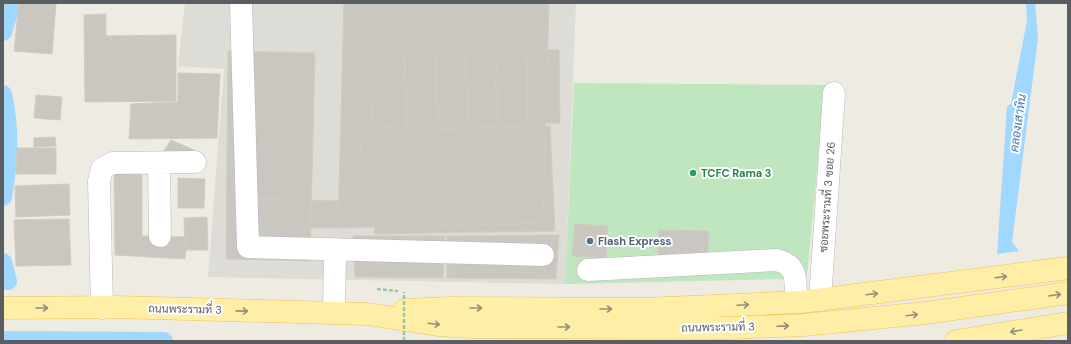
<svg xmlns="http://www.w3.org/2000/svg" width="1071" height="344" font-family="'DM Sans',Sarabun,sans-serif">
<rect width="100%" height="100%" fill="#edebe2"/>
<path fill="#dedcd6" d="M185,3H576L565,284L208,277L224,69L178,66Z"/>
<path fill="#bfe6be" d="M574,83L825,85L807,276L786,279L565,284Z"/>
<path fill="#a0d8ff" d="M1026,3H1035L1038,38L1012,242L1019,251L997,254L1007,107L1011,103L1027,21Z"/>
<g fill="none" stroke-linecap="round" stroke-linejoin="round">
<path stroke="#a0d8ff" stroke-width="18" d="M3,32L12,3
M3,94C11,131 9,160 3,197
M3,262L8,281
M3,340L164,341"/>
</g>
<path fill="#cac7c1" stroke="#d2ccc0" d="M19,3H56L52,54L14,51Z
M344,3H549L543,223L338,228Z
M106,14V36L176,35V101L85,102L84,15Z
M527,49L559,50L560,123L528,124Z
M465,50L467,126H439L436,51Z
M228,51L315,53L310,261L226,259Z
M404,51L407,127L372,128L370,52Z
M405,51L434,52L438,127H407Z
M526,51L527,124L499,125L496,52Z
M466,52H494L497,124L469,125Z
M178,73L220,74L217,138L129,139L131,104L178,102Z
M36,95L62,97L60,120L34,118Z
M550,126L555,231L375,234L374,223L363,222L360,131Z
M55,137L56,146L34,147V138Z
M171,140L201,153L198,159L163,152Z
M17,148H56V174H16Z
M114,173L142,175V236L187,237L185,259L115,255Z
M178,178L205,179L204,208H178Z
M69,184L70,215L16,217L15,186Z
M254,199L339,201L338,228H256Z
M207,217L208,250H185L184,218Z
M69,219L71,265L16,266L14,220Z
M575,224L608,226L606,258L572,256Z
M659,230L709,231L708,258L658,256Z
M559,235L556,279L447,278V236Z
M353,236H445L443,278L355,277Z"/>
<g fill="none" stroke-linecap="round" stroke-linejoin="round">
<defs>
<path id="minor" d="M241,3L248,247L543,255
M159,163L160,236
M588,270L776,260C800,265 795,283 796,302
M820,300L834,93
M102,308L99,181L102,169L112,163L195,162
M334,313L335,249"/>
<path id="major" d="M3,308L117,307L368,314L438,325L469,327L730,328L803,325L925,313L1068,293
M405,310L451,308L644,309L801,302L1068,268
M956,341L1068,323"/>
</defs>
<use href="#minor" stroke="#b5b8bd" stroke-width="23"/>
<use href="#major" stroke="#f3c255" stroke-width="23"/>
<path stroke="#97c7a3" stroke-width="2.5" stroke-dasharray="4 2" stroke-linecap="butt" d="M377,289L398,291"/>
<use href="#minor" stroke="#fff" stroke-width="22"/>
<use href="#major" stroke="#ffeea5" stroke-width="22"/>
<path stroke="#97c7a3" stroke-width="2.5" stroke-dasharray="4 2" stroke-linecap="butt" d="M404,341V292"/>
</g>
<defs><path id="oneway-shaft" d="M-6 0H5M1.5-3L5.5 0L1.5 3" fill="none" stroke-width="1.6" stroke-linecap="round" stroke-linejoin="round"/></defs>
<g stroke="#94907a">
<use href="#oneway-shaft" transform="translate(1001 277) rotate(-7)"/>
<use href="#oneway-shaft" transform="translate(872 294) rotate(-7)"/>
<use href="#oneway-shaft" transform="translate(1055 295) rotate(-8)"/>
<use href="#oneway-shaft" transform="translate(743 305) rotate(-3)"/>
<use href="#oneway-shaft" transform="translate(42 308)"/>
<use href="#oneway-shaft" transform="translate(476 308)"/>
<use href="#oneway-shaft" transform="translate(606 309)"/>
<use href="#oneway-shaft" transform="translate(242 311) rotate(1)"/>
<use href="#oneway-shaft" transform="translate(912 315) rotate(-7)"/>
<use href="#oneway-shaft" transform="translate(434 324) rotate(7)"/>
<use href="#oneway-shaft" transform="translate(783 326) rotate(-2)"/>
<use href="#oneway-shaft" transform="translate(564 327)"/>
<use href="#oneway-shaft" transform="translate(1016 331) rotate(170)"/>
</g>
<circle fill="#2e9e5b" stroke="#fff" stroke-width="1.5" cx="693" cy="173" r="4"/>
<circle fill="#5c6f8a" stroke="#fff" stroke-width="1.5" cx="590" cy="241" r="4"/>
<g text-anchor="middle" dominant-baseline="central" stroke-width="4" stroke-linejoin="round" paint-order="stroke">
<g font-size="11" font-weight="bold" fill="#27864d" stroke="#fff" text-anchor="start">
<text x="701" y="173">TCFC Rama 3</text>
</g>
<g font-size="11" fill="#5a5e63" stroke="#fff">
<text transform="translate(827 197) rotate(-86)">ซอยพระรามที่ 3 ซอย 26</text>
<text transform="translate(185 309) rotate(1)">ถนนพระรามที่ 3</text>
<text transform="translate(718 327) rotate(-1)">ถนนพระรามที่ 3</text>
</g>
<g font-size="11" font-weight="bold" fill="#4e5e75" stroke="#fff" text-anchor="start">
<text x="598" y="241">Flash Express</text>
</g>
<g font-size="12" font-style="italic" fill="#3c79b2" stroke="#fff">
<text transform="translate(1018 123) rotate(-82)">คลองเสาหิน</text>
</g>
</g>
<rect width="1071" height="344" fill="none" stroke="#5a5e63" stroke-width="8"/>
</svg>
